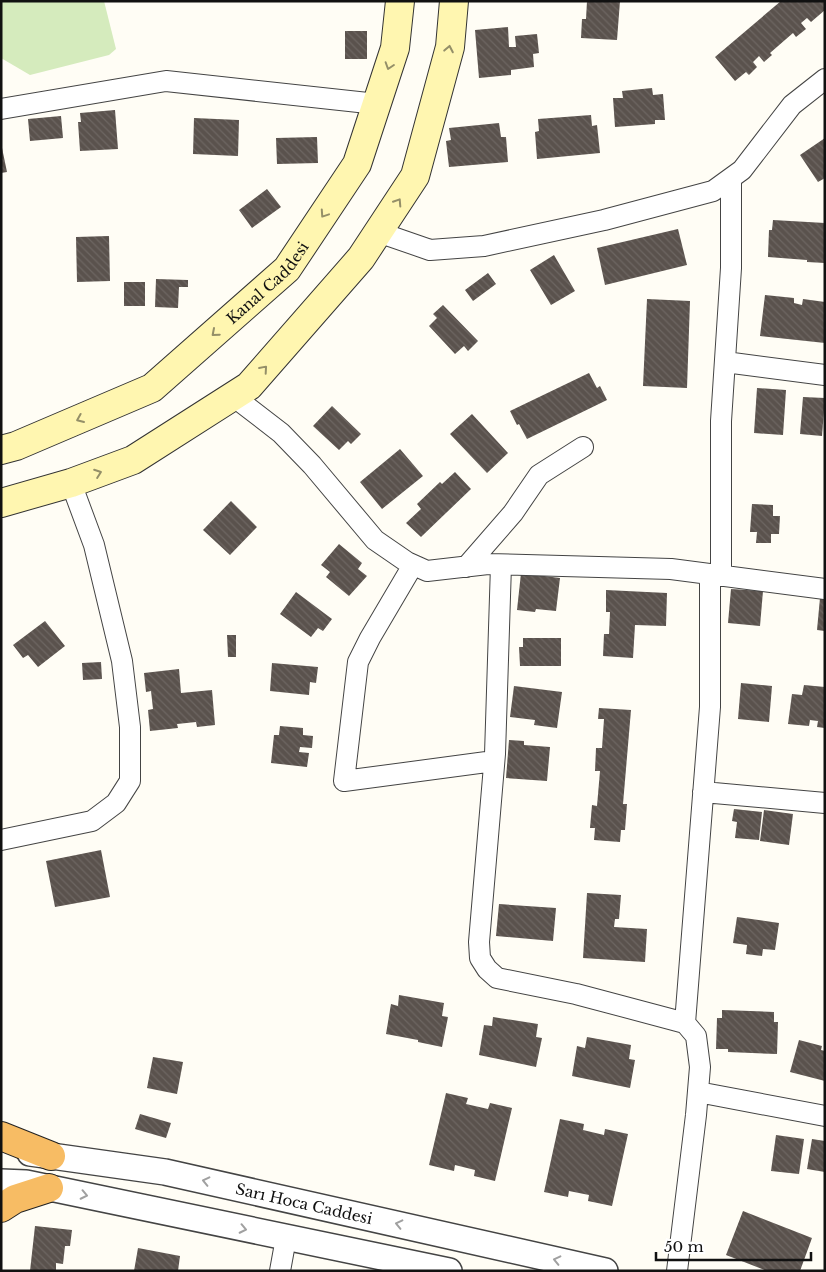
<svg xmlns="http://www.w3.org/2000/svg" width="826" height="1272" font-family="'Libre Baskerville',serif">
<defs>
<pattern id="building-back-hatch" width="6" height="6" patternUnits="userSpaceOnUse" patternTransform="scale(1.25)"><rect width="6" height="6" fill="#5a524d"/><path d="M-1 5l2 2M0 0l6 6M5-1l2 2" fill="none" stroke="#6d6662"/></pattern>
</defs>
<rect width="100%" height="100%" fill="#fffdf5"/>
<path fill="#d5ebbd" d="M1,1H104L116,49L109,55L30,75L1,58Z"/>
<path fill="url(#building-back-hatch)" d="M587,1H620L617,40L581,38L582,19H586Z
M781,1H825V10L811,22L807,18L801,23L806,29L796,37L793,33L770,53L772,55L764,62L759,56L753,62L757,67L749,75L746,72L735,81L715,57Z
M508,27L509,47H516L515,36L537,34L539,53L533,54L534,67L511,70V75L479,78L475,30Z
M345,31H367V59H345Z
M652,88L653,95L663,94L665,120H655V124L615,127L613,98H623L622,91Z
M115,110L118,149L80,151L78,122H81L80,113Z
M591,115L592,126L597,125L600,153L537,159L535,132L539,131L538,119Z
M61,116L63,138L30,141L28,119Z
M194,118L239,120L238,156L193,154Z
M499,123L501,137H506L508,162L449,167L446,141L451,140L449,128Z
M317,137L318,163L277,164L276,138Z
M825,138V178L818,182L800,155Z
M1,143L7,172L1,173Z
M267,189L281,207L252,228L239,210Z
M773,220L825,223V263L807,262V260L768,257L769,230H772Z
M678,229L687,265L605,285L597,248Z
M109,236L110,281L77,282L76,237Z
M554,255L575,291L551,305L530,270Z
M488,273L496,284L473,301L465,290Z
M156,279L188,280V287H179L178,308L155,307Z
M124,282H145V306H124Z
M765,295L794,298V303L802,305L803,299L825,302V343L760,336Z
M647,299L690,301L687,388L643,386Z
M443,305L478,341L468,351L464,346L455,354L429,326L437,318L433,314Z
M589,373L597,388L600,386L607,400L527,439L519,424L517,425L510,411Z
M757,388L786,390L783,435L754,433Z
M803,397L825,398L822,436L800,434Z
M332,406L361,434L351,444L348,441L339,450L313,426Z
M472,414L508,453L487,473L450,434Z
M400,449L423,476L382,509L360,482Z
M455,472L471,489L421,537L406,523L421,509L417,504L440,482L442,484Z
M231,501L257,527L230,555L203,530Z
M752,504L773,505V516H780L779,534H771V543H756L757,532H750Z
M339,544L362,563L358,569L367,576L349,596L326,577L330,572L321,565Z
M521,573L560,578L556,611L536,609L535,612L517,610Z
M731,589L763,591L760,626L728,623Z
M606,590L667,593L666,626L635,625L633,658L603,656L604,634H609L610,612H606Z
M296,592L332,619L323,631L318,628L311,637L280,614Z
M820,598L825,599V631L817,630Z
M45,621L65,646L38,667L28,655L23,658L13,645Z
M227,635H236V657H228Z
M523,638H561V666H520L519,647H523Z
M101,662L102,679L83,680L82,663Z
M272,663L318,667L316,683L310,682L309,695L270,691Z
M179,669L181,693L212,690L215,725L197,727L196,722L177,724L178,728L150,731L148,710L153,709L151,691L146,692L144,673Z
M741,683L772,686L769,722L738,719Z
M804,685L825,687V728L817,727L818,721L810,720L809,726L788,724L792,694L802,695Z
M514,686L562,692L557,728L534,725L535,720L510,717Z
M599,708L631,710L623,804H627L625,830H621L620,842L594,840L595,828H590L592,805L597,806L600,771H595L596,748H602L604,719H598Z
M280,726L303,728V735L313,736L312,748L300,747L299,752L309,753L307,767L271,763L274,735H279Z
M509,740L524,741V745L550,747L547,781L506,778Z
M734,809L762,812L759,840L735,838L737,822L732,821Z
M764,810L793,814L789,845L760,841Z
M101,850L110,897L55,907L46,861Z
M587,893L621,895L619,919H615L614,927L647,929L645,962L583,958Z
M499,904L556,908L553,941L496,936Z
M737,917L779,923L775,950L763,949L762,956L746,954L747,945L733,943Z
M399,995L444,1003L442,1016L448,1017L442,1047L418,1042V1040L386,1034L391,1004L398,1006Z
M722,1010L774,1012V1022H778L777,1054L728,1052V1049H716L717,1018H722Z
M493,1017L538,1024L536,1037L542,1038L536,1067L479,1055L484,1025L492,1026Z
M587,1037L631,1045L629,1059L635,1060L630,1088L572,1076L577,1046L585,1048Z
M799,1040L822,1046L821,1050L825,1051V1081L790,1072Z
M153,1057L183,1062L177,1094L147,1088Z
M446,1093L468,1098L466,1104L488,1109L490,1103L512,1108L495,1181L474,1176L475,1170L455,1165L454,1171L429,1165Z
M140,1114L171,1123L166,1138L135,1129Z
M560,1119L584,1124L583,1130L604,1135L605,1129L628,1134L612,1206L588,1201L589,1195L569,1191L568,1197L544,1192Z
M776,1135L804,1139L799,1174L771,1171Z
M812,1139L825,1141V1172L807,1169Z
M743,1211L812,1238L800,1271H767L726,1255Z
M35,1226L72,1230L70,1246H65L63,1264L56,1263V1271H30Z
M138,1248L180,1256L178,1271H134Z"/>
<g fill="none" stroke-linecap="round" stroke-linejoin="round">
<defs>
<path id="minor" d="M1,109L166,81L377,104
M378,232L430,250L484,246L604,220L713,191L742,170L792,105L825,79
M725,362L825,375
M233,396L281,433L312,465L375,540L407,562L427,571L488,564L671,569L825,589
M413,565L370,638L358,662L344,781L494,761
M501,565L495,754L479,942L480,958L487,969L497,978L576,994L685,1023L696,1036L700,1067L696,1115L677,1271
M466,567L513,513L539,475L583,447
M721,576V421L731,268V178
M703,792L825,803
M1,840L92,821L116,803L130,781V727L122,661L94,545L71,483
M685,1023L710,707V574
M698,1092L825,1116
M280,1271L286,1238"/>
<g id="tertiary">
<path id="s1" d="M30,1153L165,1172L605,1271"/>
<path d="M1,1182L26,1183L449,1271"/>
</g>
<g id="secondary">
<path id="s2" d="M1,450L16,446L152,388L287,269L357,164L395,48L400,1"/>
<path d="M1,503L71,483L133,460L249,386L361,258L415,176L450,47L454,1"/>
</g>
<path id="trunk" d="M1,1136L51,1156
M1,1208L15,1199L49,1188"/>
</defs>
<use href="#minor" stroke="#444" stroke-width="22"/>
<use href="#tertiary" stroke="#444" stroke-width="28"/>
<use href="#secondary" stroke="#333" stroke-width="30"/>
<use href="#trunk" stroke="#222" stroke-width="30"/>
<use href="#minor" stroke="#fff" stroke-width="20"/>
<use href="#tertiary" stroke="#fff" stroke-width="25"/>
<use href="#secondary" stroke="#fff6b0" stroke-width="28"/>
<use href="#trunk" stroke="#f7bc64" stroke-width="28"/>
</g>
<defs><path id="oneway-chevron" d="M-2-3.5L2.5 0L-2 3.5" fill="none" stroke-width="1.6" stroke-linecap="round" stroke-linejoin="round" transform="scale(1.25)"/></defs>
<g stroke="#948f68">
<use href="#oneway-chevron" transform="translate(449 49) rotate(-79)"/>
<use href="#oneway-chevron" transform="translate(389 66) rotate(108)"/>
<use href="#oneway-chevron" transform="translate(398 202) rotate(-57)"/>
<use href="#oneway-chevron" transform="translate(324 214) rotate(124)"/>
<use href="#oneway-chevron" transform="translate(215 333) rotate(139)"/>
<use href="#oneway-chevron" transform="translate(264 369) rotate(-49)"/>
<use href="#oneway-chevron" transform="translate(80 419) rotate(157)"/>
<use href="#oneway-chevron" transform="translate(98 473) rotate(-20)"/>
</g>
<g stroke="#a0a0a0">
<use href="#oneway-chevron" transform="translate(206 1181) rotate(-167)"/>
<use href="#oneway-chevron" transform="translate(84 1195) rotate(12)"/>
<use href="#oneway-chevron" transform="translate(399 1224) rotate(-167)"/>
<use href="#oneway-chevron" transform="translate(243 1229) rotate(12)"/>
<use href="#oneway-chevron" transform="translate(557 1260) rotate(-167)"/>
</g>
<g text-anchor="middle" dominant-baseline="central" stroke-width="5" stroke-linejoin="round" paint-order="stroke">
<g font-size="15" fill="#111" stroke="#fff">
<text stroke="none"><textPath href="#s2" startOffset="320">Kanal Caddesi</textPath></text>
<text stroke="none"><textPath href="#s1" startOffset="279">Sarı Hoca Caddesi</textPath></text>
</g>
</g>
<rect width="826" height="1272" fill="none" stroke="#111111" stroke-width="5"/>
<path d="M656 1252v8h155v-8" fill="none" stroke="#111111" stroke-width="2.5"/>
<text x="664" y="1252" font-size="15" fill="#111111" stroke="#ffffff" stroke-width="4" paint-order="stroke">50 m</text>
</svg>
